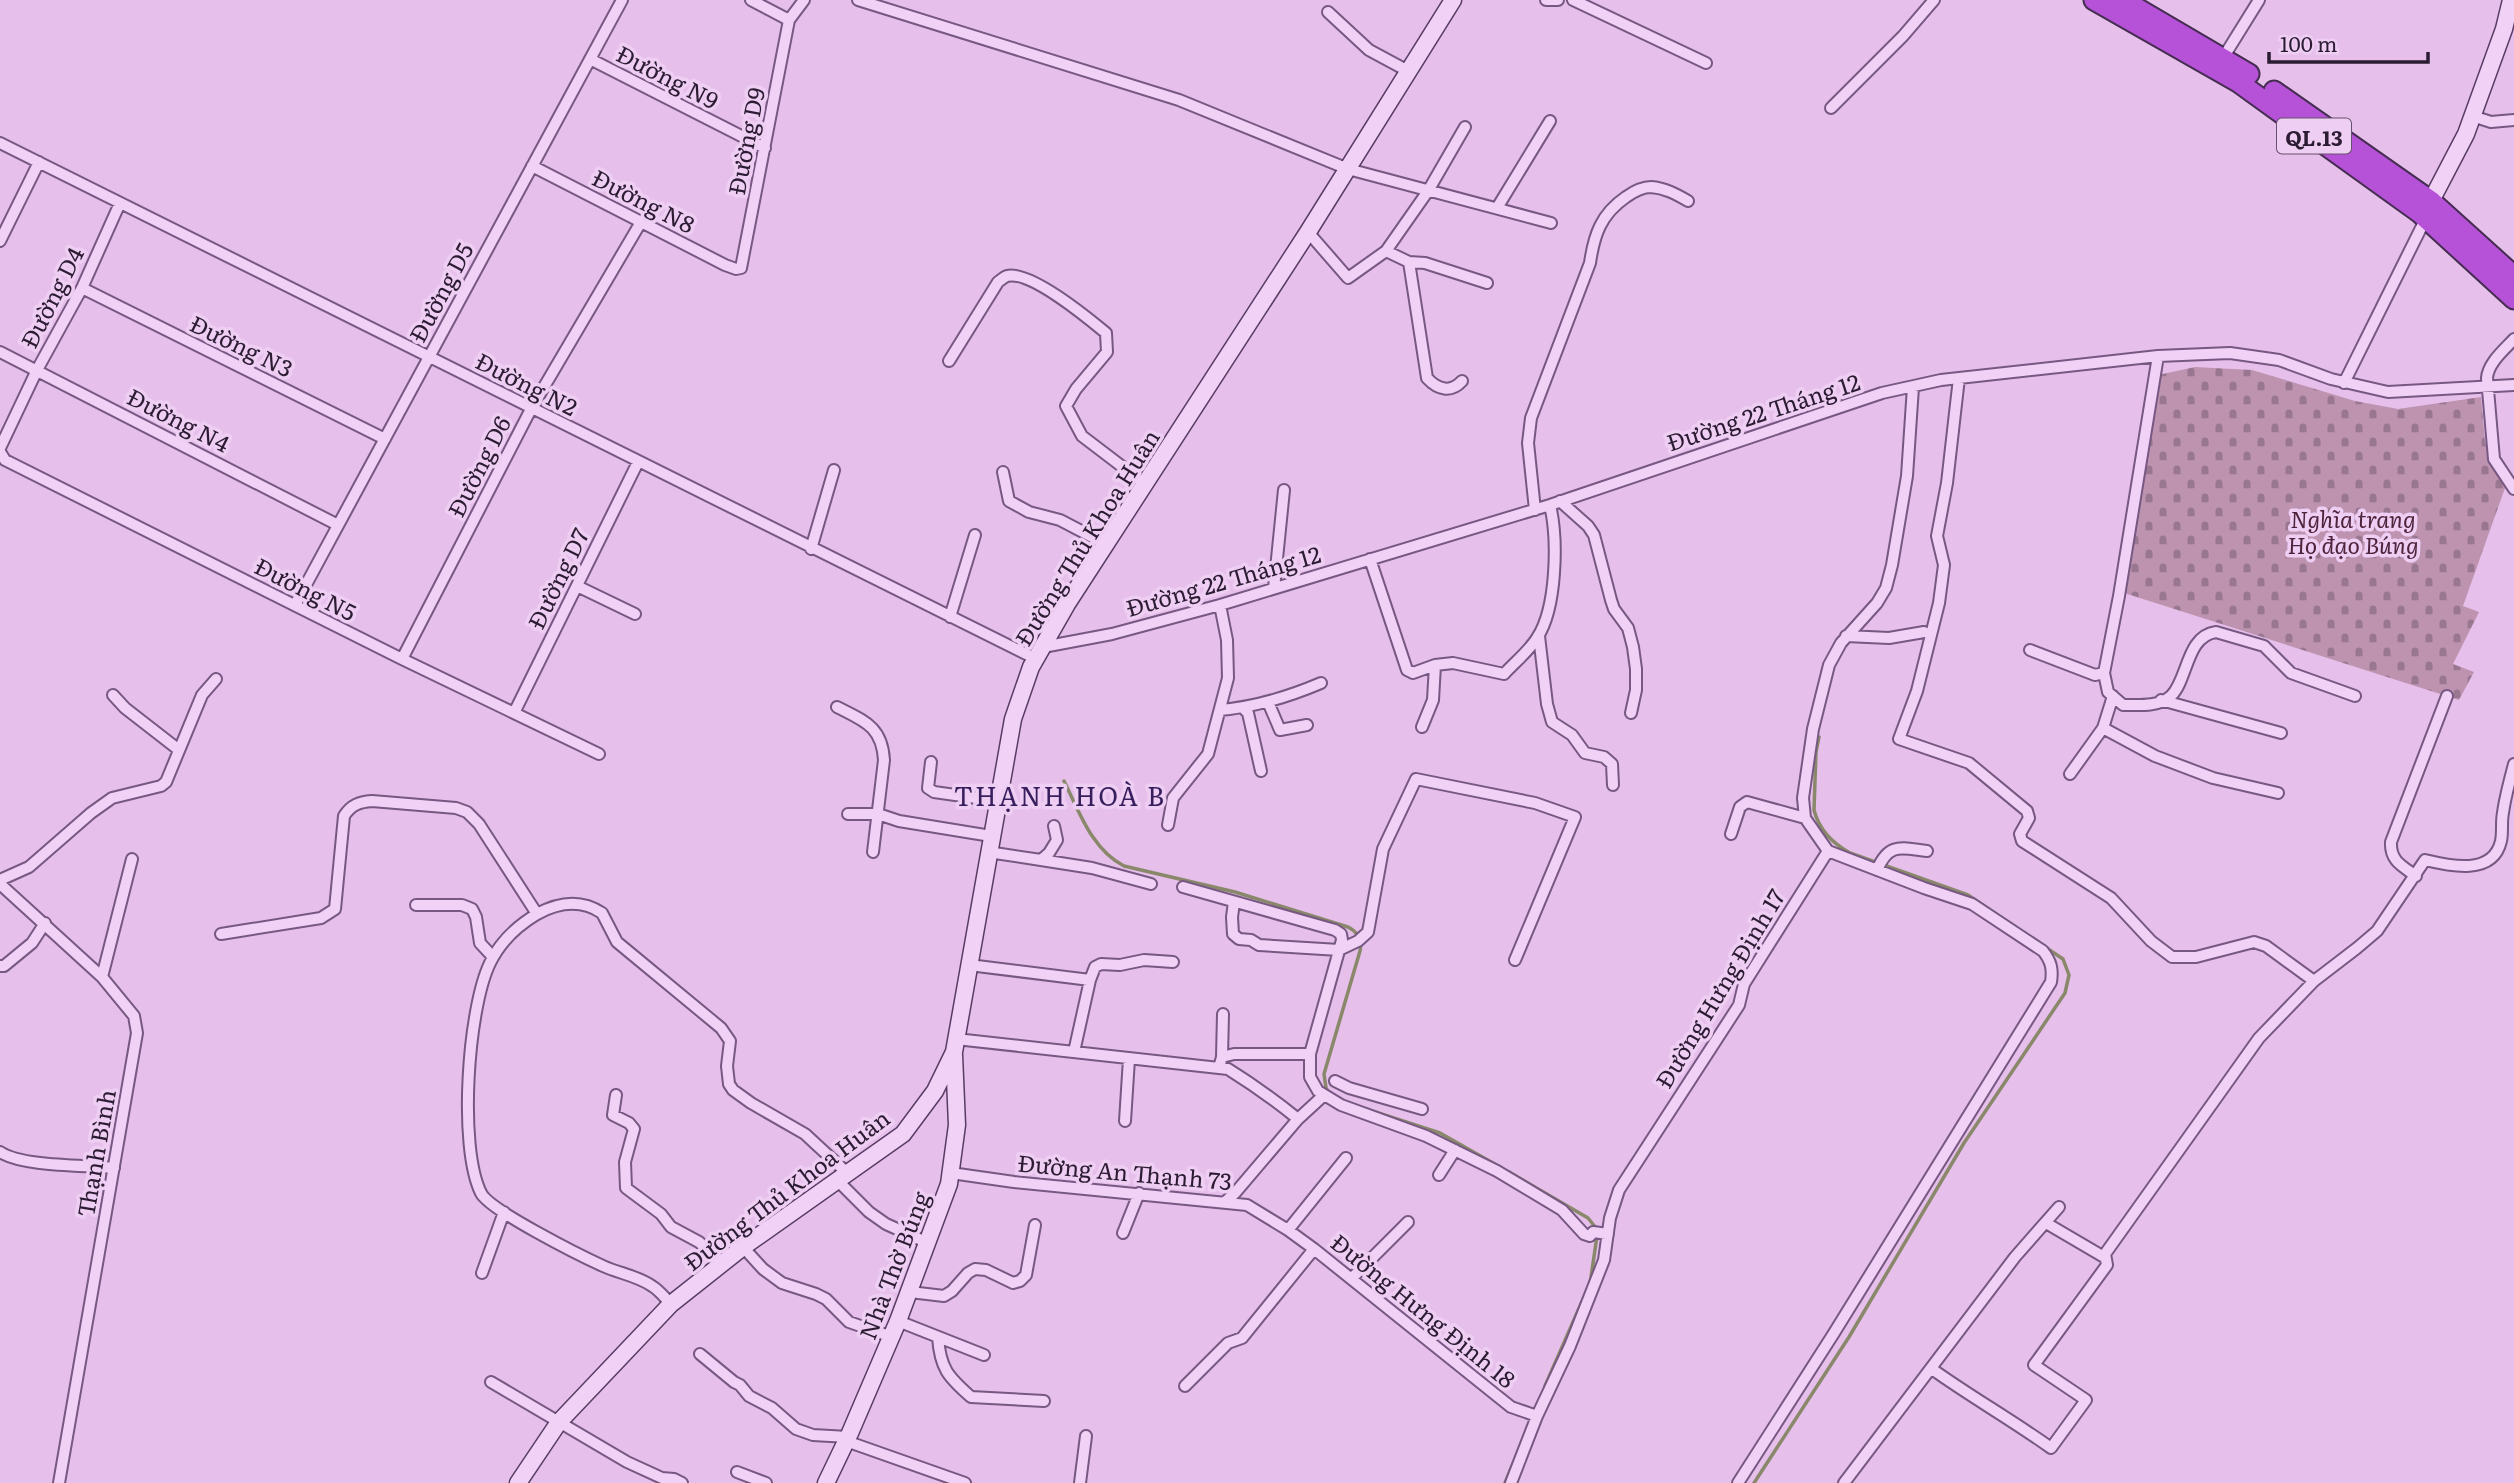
<svg xmlns="http://www.w3.org/2000/svg" width="2514" height="1483" font-family="Literata,serif">
<defs>
<pattern id="cemetery-stones" width="16" height="16" patternUnits="userSpaceOnUse" patternTransform="scale(1.75)"><rect width="16" height="16" fill="#bd93b0"/><path d="M2 7V4a2 2 0 0 1 4 0v3zM10 15v-3a2 2 0 0 1 4 0v3z" fill="#9a7790"/></pattern>
</defs>
<rect width="100%" height="100%" fill="#e6bfeb"/>
<path fill="url(#cemetery-stones)" d="M2195,367L2252,370L2355,401L2398,409L2481,397L2485,441L2490,462L2505,488L2463,606L2479,612L2453,664L2474,672L2459,700L2121,592L2158,375Z"/>
<g fill="none" stroke-linecap="round" stroke-linejoin="round">
<path stroke="#8a886a" stroke-width="3.5" d="M1064,781C1079,811 1092,850 1124,866L1235,892L1348,927C1358,932 1362,940 1360,951L1324,1074L1326,1088L1330,1094
M1366,1109L1440,1133L1500,1167
M1509,1172L1588,1218L1596,1228
M1590,1284L1597,1236
M1545,1386L1584,1297
M1505,1483L1522,1442
M1754,1483L1849,1337L1964,1143L2065,993L2069,975L2063,959L1968,895L1850,853C1832,843 1819,830 1814,810L1816,752L1819,737"/>
<defs>
<path id="street" d="M751,0L789,20
M858,0L1179,100L1348,169L1551,223
M1546,0H1558
M1573,0L1706,63
M1328,12L1369,50L1408,71
M2223,58L2259,0
M590,59L765,148
M1831,108L1903,36L1934,0
M2472,116L2491,122L2514,120
M0,143L1036,659
M532,166L725,265L736,269L741,268L789,20L804,0
M1497,208L1550,121
M1308,232L1348,278L1386,251L1409,262L1427,378C1438,390 1451,393 1462,381
M0,241L39,162
M1386,251L1428,191L1465,127
M1409,262L1425,263L1487,283
M82,288L385,439
M2514,339C2504,350 2488,363 2487,378L2494,459L2514,489
M0,352L338,525
M949,361L998,282C1001,280 1004,277 1007,276C1030,270 1088,318 1106,333L1107,352L1076,389L1066,406L1082,436L1145,484
M1959,378L1947,483L1937,536L1944,565L1939,603L1917,691L1899,739L1969,763L2027,811L2029,818L2020,834L2022,841L2111,898L2151,941L2172,957H2196L2254,942L2266,946L2314,981L2357,948L2377,931L2425,860C2450,866 2493,876 2501,841C2503,831 2501,822 2503,813C2505,797 2510,780 2514,764
M2344,383L2426,218
M0,448L37,370L82,288L120,203
M0,452L5,460L402,659L599,754
M1003,472L1009,501L1029,512L1060,520L1106,544
M1560,501L1588,526L1594,535L1611,600L1614,609L1628,628L1633,647L1636,669V690L1631,713
M1535,510L1528,443L1531,418L1590,263C1594,235 1601,214 1626,197C1633,192 1642,187 1651,187C1665,188 1676,194 1688,201
M811,549L834,470
M1370,559L1407,670L1413,673L1435,665L1453,663L1504,674C1515,662 1529,651 1537,638C1557,608 1558,539 1550,505
M577,586L635,614
M1274,588L1284,490
M295,605L622,0
M950,617L975,535
M1539,636L1547,704L1552,722L1572,735L1585,753L1604,757L1612,764L1613,785
M1846,636L1889,638L1924,632
M1043,647L1112,634L1220,605L1550,505L1882,393L1941,380L2158,356L2230,353L2279,360L2331,379L2388,392L2514,385
M2030,650L2095,675L2104,673L2119,596L2158,356
M402,659L531,409L641,222
M2104,673L2108,692L2123,705C2138,705 2159,707 2171,696C2188,680 2186,636 2216,632L2264,646L2291,673L2355,696
M113,695L125,708L179,750
M2113,696L2103,728L2155,756L2213,778L2278,793
M2161,700L2281,733
M1268,702L1280,730L1307,725
M837,707C864,721 882,726 884,760L873,852
M1243,708L1248,713L1261,771
M1220,710C1256,707 1288,697 1321,683
M514,713L638,462
M1422,727L1433,700L1435,665
M931,762L928,788L934,792L998,801
M2070,774L2103,728
M848,814H878L899,821L991,836
M1168,825L1173,798L1208,754L1228,678L1227,640L1220,605
M1731,834L1740,807L1747,802L1805,818
M988,852L1041,860L1049,853L1057,840L1054,826
M1041,860L1092,868L1151,884
M1877,870C1889,842 1901,848 1927,851
M2416,876C2402,866 2390,861 2391,842L2447,696
M0,880L29,867L91,813L112,798L161,786L166,782L202,695L216,679
M0,884L102,977L134,1016L137,1033L59,1483
M1183,887L1335,930L1341,934L1342,940L1310,1054V1077L1318,1091L1341,1105L1426,1136L1497,1171L1562,1210L1584,1234L1590,1236L1593,1232L1608,1234
M1234,902L1232,917L1233,934L1239,939L1251,940L1259,945L1339,950L1358,941L1368,932L1383,849L1416,779L1535,803L1575,817L1515,960
M416,905H462L472,909L476,917L480,943L493,957
M221,934L321,918L335,909L344,816C351,805 359,802 372,801L456,808L467,812L479,824L537,914
M969,965L1090,980
M0,966H4L32,943L45,923
M102,977L132,859
M956,1039L1228,1069C1252,1084 1276,1101 1298,1119
M1074,1052L1090,980L1095,967L1101,964L1120,965L1144,960L1173,962
M1222,1057L1223,1014
M1219,1068L1222,1057L1234,1054H1310
M1335,1081L1349,1088L1422,1109
M616,1095L613,1115L629,1123L634,1129L625,1162L626,1188L661,1214L671,1227L699,1242L721,1262
M1125,1121L1129,1059
M0,1152C23,1167 85,1165 114,1168
M951,1173L1014,1182L1247,1205L1288,1230L1314,1249L1511,1407L1537,1416
M1439,1175L1455,1150
M836,1179L869,1212L886,1224L928,1243
M1225,1202L1235,1193L1298,1119L1323,1096
M2046,1223L2104,1257
M1288,1230L1346,1158
M1123,1233L1139,1193
M743,1247L763,1269L782,1283L816,1294L826,1299L849,1322L892,1337
M482,1273L504,1212
M1352,1278L1408,1222
M910,1292L944,1296L952,1291L968,1273L975,1269L986,1270L1013,1283L1020,1281L1026,1275L1035,1225
M671,1304C665,1298 659,1290 652,1286C638,1276 618,1273 603,1266C581,1256 489,1210 481,1193C458,1147 468,1008 490,963C500,942 517,926 537,914C559,902 581,899 602,913L617,942L721,1028L730,1041L727,1066L729,1084L733,1090L751,1103L805,1134L846,1172
M898,1321L984,1355
M938,1337C940,1368 948,1377 971,1397L1044,1401
M700,1354L734,1382L740,1385L749,1396L772,1408L796,1429L813,1435L848,1437
M1932,1369C1971,1397 2012,1420 2051,1448L2086,1400L2034,1365L2107,1265L2105,1254L2259,1038L2314,981
M491,1382L627,1462L662,1478L674,1479L682,1483
M1185,1386L1228,1343L1242,1338L1314,1249
M846,1441L965,1483
M737,1472L766,1483
M1080,1483L1086,1436
M1511,1483L1537,1416L1570,1346L1604,1260L1610,1218L1619,1190L1739,1005L1744,984L1828,851
M1738,1483L1834,1333L2051,982C2053,969 2051,961 2043,951L1972,904L1924,888L1828,851L1805,818L1803,798L1813,729L1829,665L1841,643L1877,603L1886,588L1892,565L1907,476L1913,387
M1844,1483L2015,1257L2059,1207"/>
<path id="secondary" d="M2431,201L2466,134L2504,29L2511,0
M518,1483L559,1422L671,1304L743,1247L903,1134L935,1091L954,1052L1013,719L1031,667L1067,604L1308,232L1453,0
M826,1483L850,1433L898,1321L949,1184L957,1125L954,1055"/>
<path id="highway" d="M2094,0L2238,82L2420,213L2514,299
M2123,0L2249,74
M2274,91L2431,201L2514,276"/>
</defs>
<use href="#street" stroke="#765882" stroke-width="14"/>
<use href="#secondary" stroke="#573c64" stroke-width="19"/>
<use href="#highway" stroke="#442d50" stroke-width="23"/>
<use href="#street" stroke="#f2d1f7" stroke-width="10"/>
<use href="#secondary" stroke="#f2d1f7" stroke-width="16"/>
<use href="#highway" stroke="#b652d8" stroke-width="19"/>
</g>
<g text-anchor="middle" dominant-baseline="central" stroke-width="7" stroke-linejoin="round" paint-order="stroke">
<rect fill="#efcef3" stroke="#66516d" stroke-width="2" x="2277" y="118.5" width="74" height="35" rx="5"/>
<g font-size="21" font-weight="bold" fill="#2b1c33">
<text x="2314" y="136">QL.13</text>
</g>
<g font-size="23" fill="#2b1c33" stroke="#efcef3">
<text transform="translate(668 76) rotate(27)">Đường N9</text>
<text transform="translate(745 141) rotate(-79)">Đường D9</text>
<text transform="translate(644 200) rotate(27)">Đường N8</text>
<text transform="translate(440 292) rotate(-62)">Đường D5</text>
<text transform="translate(51 297) rotate(-63)">Đường D4</text>
<text transform="translate(242 345) rotate(26)">Đường N3</text>
<text transform="translate(527 383) rotate(27)">Đường N2</text>
<text transform="translate(1763 411) rotate(-18)">Đường 22 Tháng 12</text>
<text transform="translate(179 419) rotate(27)">Đường N4</text>
<text transform="translate(478 466) rotate(-63)">Đường D6</text>
<text transform="translate(1086 537) rotate(-58)">Đường Thủ Khoa Huân</text>
<text transform="translate(557 578) rotate(-64)">Đường D7</text>
<text transform="translate(1223 580) rotate(-16)">Đường 22 Tháng 12</text>
<text transform="translate(306 588) rotate(27)">Đường N5</text>
<text transform="translate(1719 988) rotate(-59)">Đường Hưng Định 17</text>
<text transform="translate(95 1153) rotate(-80)">Thạnh Bình</text>
<text transform="translate(1125 1171) rotate(5)">Đường An Thạnh 73</text>
<text transform="translate(786 1189) rotate(-37)">Đường Thủ Khoa Huân</text>
<text transform="translate(893 1265) rotate(-69)">Nhà Thờ Búng</text>
<text transform="translate(1424 1310) rotate(39)">Đường Hưng Định 18</text>
</g>
<g font-size="23" font-style="italic" fill="#4e243c" stroke="#efcef3">
<text x="2353" y="518">Nghĩa trang<tspan x="2353" dy="26">Họ đạo Búng</tspan></text>
</g>
<g font-size="26" letter-spacing="2" fill="#371e5d" stroke="#efcef3">
<text x="1060" y="794">THẠNH HOÀ B</text>
</g>
</g>
<path d="M2269 52v10h159v-10" fill="none" stroke="#2b1c33" stroke-width="3.5"/>
<text x="2280" y="52" font-size="21" fill="#2b1c33" stroke="#efcef3" stroke-width="5" paint-order="stroke">100 m</text>
</svg>
